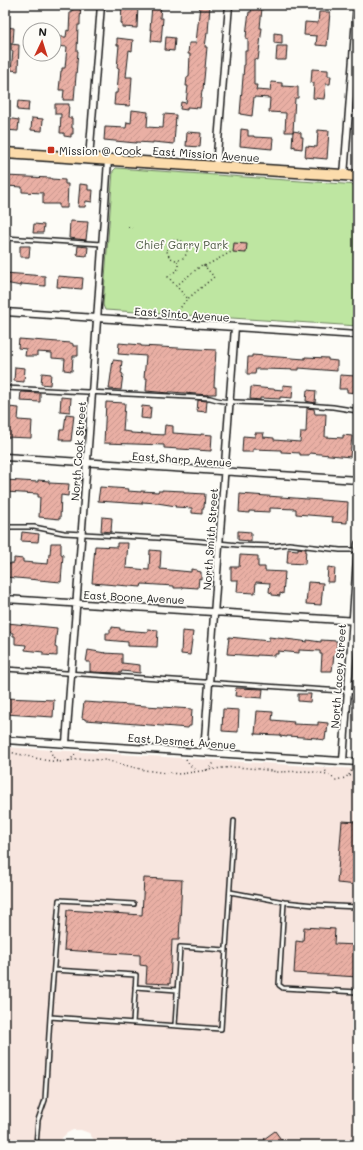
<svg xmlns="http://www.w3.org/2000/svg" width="363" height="1150" font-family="Mali,sans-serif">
<defs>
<pattern id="building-hatch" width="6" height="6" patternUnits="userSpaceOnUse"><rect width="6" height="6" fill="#e9afa4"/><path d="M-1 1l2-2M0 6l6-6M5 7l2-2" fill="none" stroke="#c7968d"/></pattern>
</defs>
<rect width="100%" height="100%" fill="#fdfcf7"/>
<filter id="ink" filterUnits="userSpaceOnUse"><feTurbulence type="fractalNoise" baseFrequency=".025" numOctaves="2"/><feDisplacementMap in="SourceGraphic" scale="8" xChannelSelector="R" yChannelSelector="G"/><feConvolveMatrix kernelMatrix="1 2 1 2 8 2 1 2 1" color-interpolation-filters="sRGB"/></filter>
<g filter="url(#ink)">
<path fill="#f7e5de" d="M5,747L358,769V1134L344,1145H96L94,1140L89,1133L81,1130H73L67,1133L62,1138L59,1145H5Z"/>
<path fill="#bee6a1" stroke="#6d815e" d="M116,168L358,185V326L105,310L103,305L113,171Z"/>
<path fill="url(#building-hatch)" stroke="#1c1c1c" d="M72,5H81L80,20V25H78L77,51H78L74,100H63L64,90H59L61,71H62V68H65L67,47L54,46V37H66L67,30L69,31L70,12L72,13Z
M122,5H138L137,28L122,27V23H121Z
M152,5H161L160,18H163L161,42L151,41L152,30H150Z
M200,5H210L208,33H207L205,47H207L203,90H202L200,108L187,107V110L180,109L181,102L186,103L188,86H186L187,77H189L190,54H188L189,43H196Z
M252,8H262L260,28H262L258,60L254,59V85H257L256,90L270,91L271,82L282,83V86L298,87V98H295L293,132H285L286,113L269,112L270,98L254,97L252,116L240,114L244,65H245V51H248V39H246L247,27L249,12H251Z
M319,12H330L327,46L316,45L317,36L304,35L305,22L318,23Z
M5,27L14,28L13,43H5Z
M274,33L282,34V44L274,43Z
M166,37L175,38L174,51L165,50Z
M117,38L133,40L132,51L129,50L126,77H132L130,106L114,105L115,93H117L119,68H117L119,45H117Z
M11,44L19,45L18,71L11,70L13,51H11Z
M277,46H287L286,60H276Z
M312,69L328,70V76H331L330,84H326L324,99L313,98L314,83H311Z
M18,101L29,102L28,111L17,110Z
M55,104H69L68,118H72V128H73V134H71V137L64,136V133H60L61,114H55Z
M132,110L148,112L147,127L163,128L164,114L176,115L174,144L153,142V143L136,142V143L104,140L105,127L126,128L127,122L131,123Z
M6,118L19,120L18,131L5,130Z
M32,118L43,119L42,131L31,130Z
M241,129L248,130V136H254V137L273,138L272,149L240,146Z
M318,130L329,131L327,159L305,157L306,146L317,147Z
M293,131L299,132L301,133V137H303L302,149L295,148V146L292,147Z
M187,132L201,133L200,147L186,146Z
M5,176L51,178V179L65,180V184H68L67,208H59V204H43V193L22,192V187L5,186Z
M80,184L88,185V190H93L92,202L86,201L85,207H78Z
M70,221L88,222L86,240L69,238Z
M34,224L44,225L43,233H33Z
M234,243L247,244L246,253L233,252Z
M20,246H30L29,257H20Z
M78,246L88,247L87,256L77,255Z
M5,273L45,276V286L21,284V286L5,283Z
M58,276L83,278L82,289L57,287Z
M19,339L71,343L73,344V346H78V356H73L72,371L64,370L65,359L52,358V353L37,352V356H25L26,349L18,348Z
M119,343L141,345V346L216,350L214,387H216V394H208V395L172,392H169V393L146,391L147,378H144L146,356L118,354Z
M252,355L305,359V357L328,358V360L337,361V371L299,368V370L262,369H256L255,374H247L248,357H252Z
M113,360L122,361L121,369H122L121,373L123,374L121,390L109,389Z
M15,367L25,368L24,382L14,381Z
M42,373L51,374L50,385L41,384Z
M340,375L356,376L355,393L347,392V389H339Z
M283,385L293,386L292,398L280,397V399L260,398V400L250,399L251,387L283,390Z
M307,390L316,391L315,403L306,401Z
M21,392L40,393V402L20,401Z
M61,397L71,398L70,412L60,411Z
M198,400L207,401L206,412L197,411Z
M106,402L125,403L123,431L131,432V433L164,435L165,425L173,426V433L201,435V434L212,435L211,451L164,448V445L104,443Z
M142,406L151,407L150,419L141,418Z
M8,407L19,408L18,420L32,421L31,438L5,437V415H8Z
M307,408L314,409L315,414H326L325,437L343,438V435L352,436L350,457L310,453L309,455H300V453L281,452V450L253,449V452H242L243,436L255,437V433H264L263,437L274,438V440L300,442L301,432H306Z
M66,414L74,415L71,441H63V439H59L60,430H64Z
M5,480L38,482V480L49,481V483L69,484L68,496L61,495L60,519L39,517L40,497H38V494L5,492Z
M100,487L129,489L128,491L141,492V491L158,492V491H162V490L184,491V493H188L205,494L204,508H202V514L192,513V508L175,507L176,506L157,503L142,502V504L98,501Z
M240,494L348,502L347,523L332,522L333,517L296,514V509L270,508V512L249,511V513L239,512Z
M102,517L112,518L111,532L101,531Z
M238,531L251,532V541L238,540Z
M22,532L39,534L38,542L21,541Z
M51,543H61V554L63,555L61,582L5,577V564H11V563H14V558L23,559V562L48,564L49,554H50Z
M117,543H128L126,568L149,570L150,550L161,551L160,569L191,572V569L197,570V571L201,572V579L199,578L198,588L183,587V588H174V586L142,584L141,587L92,583L95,546L117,547Z
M298,548L306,549L305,564L287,563L288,549L298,550Z
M240,555L258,556V567H265V571L285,572L283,594L280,593V596L272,595V593L269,592L270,583L256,582L255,593L237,592L238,580H231V567H239Z
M328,567L335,568L334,582H327Z
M308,582L323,583L321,605L306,604Z
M7,623L57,628L55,647L57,648V656L43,655V652L25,650L26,645L15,644V636H13V633L6,632Z
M112,627L120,628V630H121L148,632V629L158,630L157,647L128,646V642L106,640V633H110V629H112Z
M182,631L193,632L190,655L181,654Z
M229,637L269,641V637L302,641L307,642V640L321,642V640L337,641L336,655H334L332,671H321L322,654H320V651L299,650V653L278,651V654H275V656L257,655V656L227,654Z
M88,650L105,653H104L122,654V663L140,665V673L122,671L121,673L90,672V662H86Z
M236,688L263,689L262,698L235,696Z
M298,694H311L310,702L298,701Z
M5,698L54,700L53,717L5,714Z
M84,702L192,709L191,726H189L188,728L85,720V719L82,718Z
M223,709L239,710L238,732L222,731Z
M257,711L273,712L272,720L294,722L293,724L318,725V722L328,723L327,733L326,732L325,740L317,739V738L287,736V737L280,736V735L255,734Z
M342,821L358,822V885L337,883Z
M144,878L182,880L179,940H172L170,984L146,983L147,966L140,965V955L64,950L67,910L142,915Z
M304,927L335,929L334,944L358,945V977L294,973L296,941L303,942Z
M275,1131L285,1145H268L264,1139Z"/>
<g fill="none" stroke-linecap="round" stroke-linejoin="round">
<defs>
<path id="service" d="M5,238L102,244
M5,388L210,398C219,401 227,402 236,402L307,405L333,407L358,411
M5,527H34L64,533L158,538L199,541L238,545L274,546L289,544L340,550H358
M5,669L358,692
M230,892L284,902L314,905L358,907
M284,902L279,985L283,988L358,992
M54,970L136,975L133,1023
M135,987L177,990
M50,1017L59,900L134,904
M175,1025L180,947L226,950
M36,1145L38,1120L45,1100L50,1017L221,1029L234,821"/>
<path id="minor" d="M89,159L101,5
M216,167L229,5
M344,176L357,5
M5,312L358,335
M5,457L358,480
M5,599L358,621
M5,740L358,762
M66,743L92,393L108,160
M204,752L235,327
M343,761L358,544"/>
<path id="primary" d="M5,153L358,176"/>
</defs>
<use href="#service" stroke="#1c1c1c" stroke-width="6"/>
<use href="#minor" stroke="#1c1c1c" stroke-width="9"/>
<use href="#primary" stroke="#1c1c1c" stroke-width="13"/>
<path stroke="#1c1c1c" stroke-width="1.5" stroke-dasharray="1 3" stroke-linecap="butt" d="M128,227L132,228
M167 250a10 10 0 1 1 20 0a10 10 0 1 1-20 0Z
M178,261V269L168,277L188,299
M205,266L233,251
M176,286L203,264L214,277L185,301L177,313
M50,750L53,757L58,761
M5,751L44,760L59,762L81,759L105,760L144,770L159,772L180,774L222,768L237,767L259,769L278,772L307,771L327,774L336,780L345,778L349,775L358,780
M186,759L189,764L196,771
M69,761L73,757L76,752
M324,767L327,774
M207,770L213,764L214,761
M349,775L353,768"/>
<use href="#service" stroke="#fdfcf7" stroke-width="3"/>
<use href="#minor" stroke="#fdfcf7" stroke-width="6"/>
<use href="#primary" stroke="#fcdcac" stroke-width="10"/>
</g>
</g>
<rect fill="#c8321e" stroke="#fdfcf7" stroke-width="1.5" x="47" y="146" width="8" height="8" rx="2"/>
<g text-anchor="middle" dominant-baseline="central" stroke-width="3.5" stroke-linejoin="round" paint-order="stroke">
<g font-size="11" fill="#1c1c1c" stroke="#fdfcf7" text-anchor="start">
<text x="59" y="150">Mission @ Cook</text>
</g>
<g font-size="11" fill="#1c1c1c" stroke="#fdfcf7">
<text transform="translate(206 154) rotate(4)">East Mission Avenue</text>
<text transform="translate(182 314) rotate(4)">East Sinto Avenue</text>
<text transform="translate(78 451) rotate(-86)">North Cook Street</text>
<text transform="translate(182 459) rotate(4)">East Sharp Avenue</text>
<text transform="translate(210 539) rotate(-86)">North Smith Street</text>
<text transform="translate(134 597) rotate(3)">East Boone Avenue</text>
<text transform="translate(338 676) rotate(-86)">North Lacey Street</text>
<text transform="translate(182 741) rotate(4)">East Desmet Avenue</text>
</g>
<g font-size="11" fill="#4d5944" stroke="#fdfcf7">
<text x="182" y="244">Chief Garry Park</text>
</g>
</g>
<rect width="363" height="1150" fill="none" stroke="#fdfcf7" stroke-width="20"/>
<rect x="10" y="10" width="343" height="1130" fill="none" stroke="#1c1c1c" stroke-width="1.5" filter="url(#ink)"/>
<g transform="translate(42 42) rotate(4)"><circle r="19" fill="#fdfcf7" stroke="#a3a29f"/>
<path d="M0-3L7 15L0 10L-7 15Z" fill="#c8321e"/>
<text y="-6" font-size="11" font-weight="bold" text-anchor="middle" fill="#1c1c1c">N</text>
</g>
</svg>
